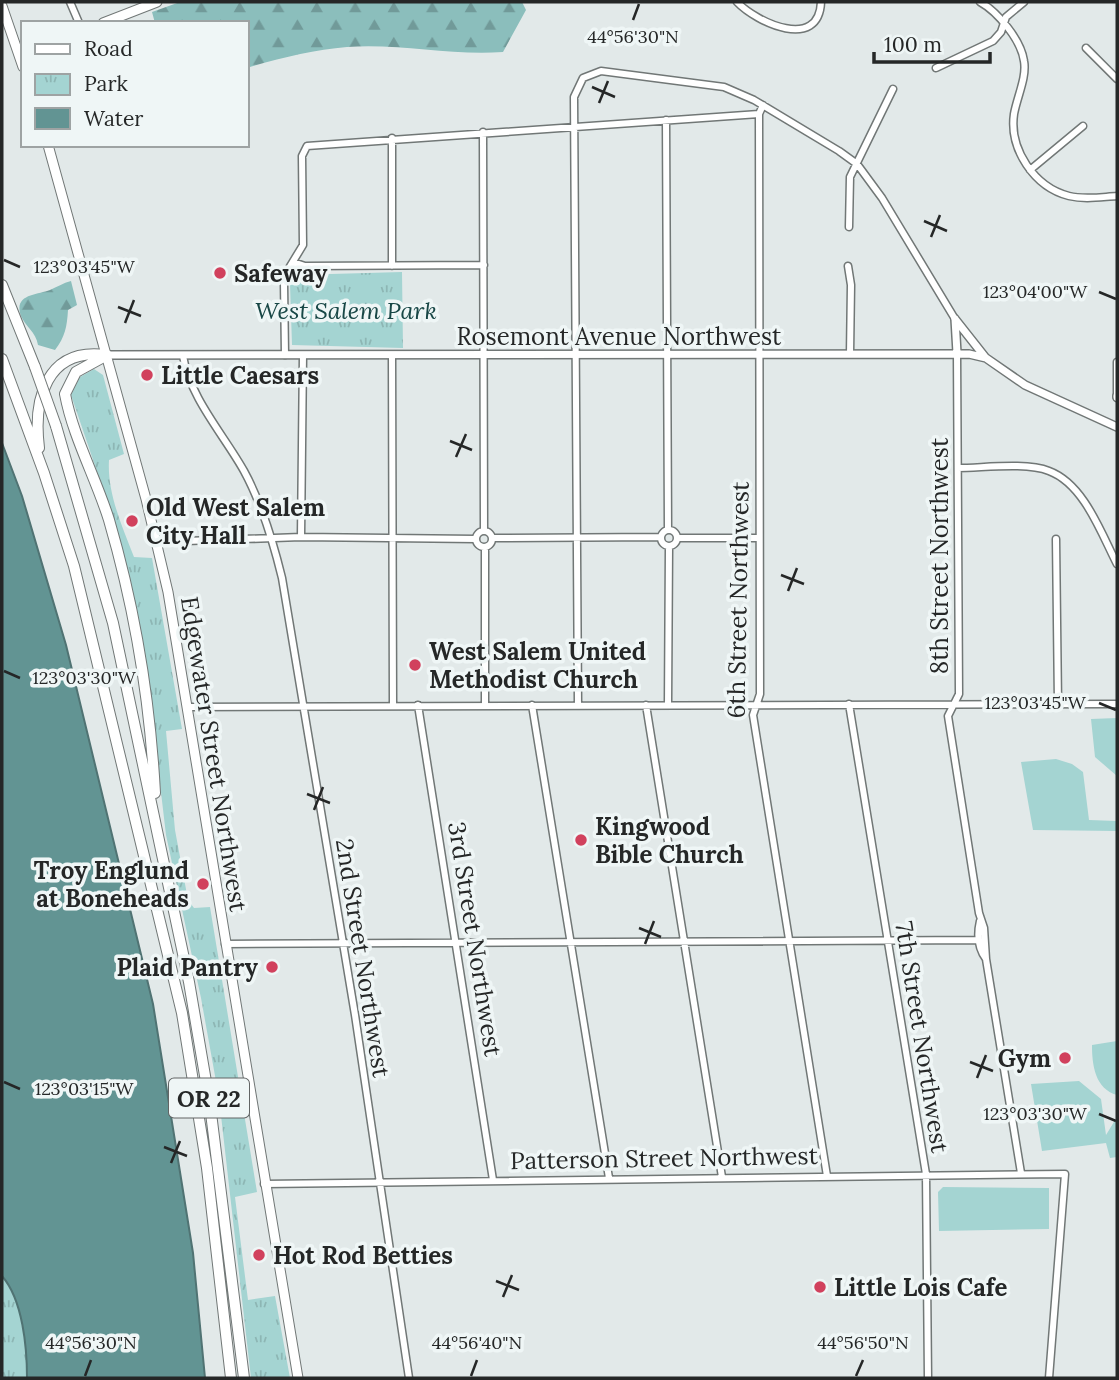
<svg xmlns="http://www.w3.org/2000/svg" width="1119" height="1380" font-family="Lora,serif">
<defs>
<pattern id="forest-firs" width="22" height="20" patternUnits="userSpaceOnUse" patternTransform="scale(1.75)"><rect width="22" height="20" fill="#8bbebc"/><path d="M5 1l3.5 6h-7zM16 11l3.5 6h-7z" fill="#719a99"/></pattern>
<pattern id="park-tufts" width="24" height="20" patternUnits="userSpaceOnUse" patternTransform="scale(1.75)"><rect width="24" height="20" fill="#a4d4d2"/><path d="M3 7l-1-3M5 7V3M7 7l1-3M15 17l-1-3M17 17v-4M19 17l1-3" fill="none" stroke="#8db6b4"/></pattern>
</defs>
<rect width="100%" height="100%" fill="#e2e9e9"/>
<path fill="url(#forest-firs)" d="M180,2H522L526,10L503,52C451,56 399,43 347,47C314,50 279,58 247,68V23H155L152,12Z
M71,281L77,305L68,310C67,327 65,337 55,350L38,345C36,332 25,326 21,316C13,294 37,295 50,290C57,287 63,283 71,281Z"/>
<path fill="url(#park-tufts)" d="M402,272L403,348L292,345L290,284L295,275Z
M94,369L103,375L124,454L109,460C107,493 122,526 134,557L152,558L182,729L166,731L175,830L188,900L194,908L210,907L257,1192L235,1197L248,1300L275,1296L290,1378H251L219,1098L201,998L166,835L149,690L108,504L71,395L80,377Z
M2,1276C23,1300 27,1348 27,1378H2Z"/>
<path fill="#a4d4d2" d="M1117,718V776L1095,757L1091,719Z
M1056,759L1072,764L1083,772L1089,820L1117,821V831L1033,830L1021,762Z
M1117,1041V1095C1095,1089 1092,1065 1092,1045Z
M1079,1081L1101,1099L1106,1135L1117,1117V1157L1110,1158L1106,1143L1042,1151L1031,1084Z
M943,1187L1049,1188V1229L939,1231L938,1192Z"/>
<path fill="#629493" stroke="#507373" stroke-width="2" d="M2,443L22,496L66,645L153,1004L193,1253L205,1378H27C27,1348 23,1300 2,1276Z"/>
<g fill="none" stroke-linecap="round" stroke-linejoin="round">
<defs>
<path id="minor" d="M70,2L79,23
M737,2C757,23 819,51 821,2
M980,2C998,12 1021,40 1024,61C1027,77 1017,97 1014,114C1009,149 1034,187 1069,196C1085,200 1101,197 1117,196
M1086,48L1117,79
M936,68L993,41L1001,32L1006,17L1024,2
M763,105L759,114L760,694L753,715L827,1176
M666,120L668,530
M483,132L484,530
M1030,170L1083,126
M849,227L850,177L893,89
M293,262L305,266L484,265
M392,266V138
M848,266L851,285L850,354
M957,353L959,694L948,716L979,913L984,928L986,959L1021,1173
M285,355L284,283L286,273L303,245L302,156L307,146L759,114
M392,355L393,705
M183,356C190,398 224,435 244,471C262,504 273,541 282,578L355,1015L409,1378
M1117,362V398
M958,468C983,468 1026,462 1049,471C1084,484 1101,533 1117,564
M661 538a8 8 0 1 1 16 0a8 8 0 1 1-16 0Z
M476 539a8 8 0 1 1 16 0a8 8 0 1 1-16 0Z
M301,537L303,355
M492,538L660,537
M677,538H759
M1056,539L1058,704
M158,542L301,537L476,539
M668,704L669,547
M849,704L926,1174L928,1378
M418,705L493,1180
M485,705V547
M532,705L609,1178
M578,705L574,97L583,78L601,71L724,87L754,100L839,151L857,164L882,198L955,319
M646,705L722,1177
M187,707L1117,704
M980,921C977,934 978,948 986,959
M225,944L979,940
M264,1184L1065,1174L1049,1378"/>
<path id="tertiary" d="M955,319L985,357
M955,319L957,353
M107,355L969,354L986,358L1025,385L1117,427
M1117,396V397"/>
<path id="secondary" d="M2,6L23,67
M103,23L157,2
M48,145L146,499L168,592L298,1378"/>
<path id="trunk" d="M2,285L35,367
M107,355L76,372L65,394C73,437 96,478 109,520C135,609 150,700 155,793
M2,359L44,473L74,566L182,1013L207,1168L231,1378
M56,426L113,623L189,982L210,1105L244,1378
M39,448C33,400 46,347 106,355"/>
</defs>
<use href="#minor" stroke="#717776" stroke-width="9"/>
<use href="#tertiary" stroke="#717776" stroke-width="10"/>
<use href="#secondary" stroke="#717776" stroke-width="11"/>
<use href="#trunk" stroke="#717776" stroke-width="12"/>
<use href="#minor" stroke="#fff" stroke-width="6"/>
<use href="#tertiary" stroke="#fff" stroke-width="7"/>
<use href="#secondary" stroke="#fff" stroke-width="9"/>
<use href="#trunk" stroke="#fff" stroke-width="10"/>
<defs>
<path id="trunk-bridge" d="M35,367L56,426"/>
</defs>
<use href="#trunk-bridge" stroke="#717776" stroke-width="12" stroke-linecap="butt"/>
<use href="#trunk-bridge" stroke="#fff" stroke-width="10"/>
</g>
<path fill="none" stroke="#252727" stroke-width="2.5" d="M633,20L639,4M592,87L615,97M599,103L608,81M924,221L947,231M931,237L940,215M4,260L20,267M1099,292L1116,299M118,307L141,316M125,323L134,300M450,441L472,450M456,457L466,434M781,575L804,584M788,591L797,568M4,671L20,678M1099,703L1116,710M307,794L330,803M314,810L323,787M639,928L661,937M645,944L654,921M970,1062L993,1071M977,1078L986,1055M4,1082L20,1089M1099,1114L1116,1121M164,1147L187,1156M171,1163L180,1141M496,1281L519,1290M503,1297L512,1275M85,1376L91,1360M471,1376L477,1360M856,1376L863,1360"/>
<g fill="#d1415d" stroke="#eff6f6" stroke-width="2.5">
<circle cx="220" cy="273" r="7"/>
<circle cx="147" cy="375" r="7"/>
<circle cx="132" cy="521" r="7"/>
<circle cx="415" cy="665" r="7"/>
<circle cx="581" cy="840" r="7"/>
<circle cx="203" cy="884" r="7"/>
<circle cx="272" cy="967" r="7"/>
<circle cx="1065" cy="1058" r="7"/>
<circle cx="259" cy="1255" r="7"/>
<circle cx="820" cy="1287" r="7"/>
</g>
<g text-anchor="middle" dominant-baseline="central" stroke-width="7" stroke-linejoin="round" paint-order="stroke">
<rect fill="#eff6f6" stroke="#626565" stroke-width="2" x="169" y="1078.5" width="80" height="39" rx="5"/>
<g font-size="23" font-weight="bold" fill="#252727">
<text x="209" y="1098">OR 22</text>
</g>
<g font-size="24" font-weight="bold" fill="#252727" stroke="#eff6f6" text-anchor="start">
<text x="234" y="273">Safeway</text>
<text x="161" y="375">Little Caesars</text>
<text x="146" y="507">Old West Salem<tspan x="146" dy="28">City Hall</tspan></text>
<text x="429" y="651">West Salem United<tspan x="429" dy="28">Methodist Church</tspan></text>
<text x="595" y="826">Kingwood<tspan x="595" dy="28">Bible Church</tspan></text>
<text x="189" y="870" text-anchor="end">Troy Englund<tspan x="189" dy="28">at Boneheads</tspan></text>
<text x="258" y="967" text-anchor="end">Plaid Pantry</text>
<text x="1051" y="1058" text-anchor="end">Gym</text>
<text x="273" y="1255">Hot Rod Betties</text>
<text x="834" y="1287">Little Lois Cafe</text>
</g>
<g font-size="24" font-style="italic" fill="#184746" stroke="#eff6f6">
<text x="346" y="310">West Salem Park</text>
</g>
<g font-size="24" fill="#252727" stroke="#eff6f6">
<text x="619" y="336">Rosemont Avenue Northwest</text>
<text transform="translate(939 556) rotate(-90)">8th Street Northwest</text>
<text transform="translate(738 600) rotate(-89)">6th Street Northwest</text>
<text transform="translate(214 754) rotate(81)">Edgewater Street Northwest</text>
<text transform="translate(475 939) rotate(81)">3rd Street Northwest</text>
<text transform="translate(363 958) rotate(81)">2nd Street Northwest</text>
<text transform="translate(922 1037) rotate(81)">7th Street Northwest</text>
<text transform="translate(664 1158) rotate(-1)">Patterson Street Northwest</text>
</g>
</g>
<g font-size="18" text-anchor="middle" fill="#252727" stroke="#eff6f6" stroke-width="7" stroke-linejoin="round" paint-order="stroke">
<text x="633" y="43">44°56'30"N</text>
<text x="84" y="273">123°03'45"W</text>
<text x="1035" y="298">123°04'00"W</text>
<text x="84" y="684">123°03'30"W</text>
<text x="1035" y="709">123°03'45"W</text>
<text x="84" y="1095">123°03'15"W</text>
<text x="1035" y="1120">123°03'30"W</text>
<text x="91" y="1349">44°56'30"N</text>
<text x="477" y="1349">44°56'40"N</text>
<text x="863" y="1349">44°56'50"N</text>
</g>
<rect width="1119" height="1380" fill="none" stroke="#252727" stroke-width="7"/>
<rect x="21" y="21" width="228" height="126" fill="#eff6f6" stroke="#9ea3a3" stroke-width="2"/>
<rect x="35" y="44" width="35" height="10" fill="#ffffff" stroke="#9ea3a3" stroke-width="2"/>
<text x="84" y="56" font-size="21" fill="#252727">Road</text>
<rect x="35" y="74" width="35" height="21" fill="url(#park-tufts)" stroke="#9ea3a3" stroke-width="2"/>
<text x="84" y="91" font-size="21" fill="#252727">Park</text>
<rect x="35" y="108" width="35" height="21" fill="#629493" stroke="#9ea3a3" stroke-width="2"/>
<text x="84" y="126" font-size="21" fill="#252727">Water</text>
<path d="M874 52v10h116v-10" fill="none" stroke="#252727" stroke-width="3.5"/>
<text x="884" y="52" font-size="21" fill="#252727" stroke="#eff6f6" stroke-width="5" paint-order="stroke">100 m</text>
</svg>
